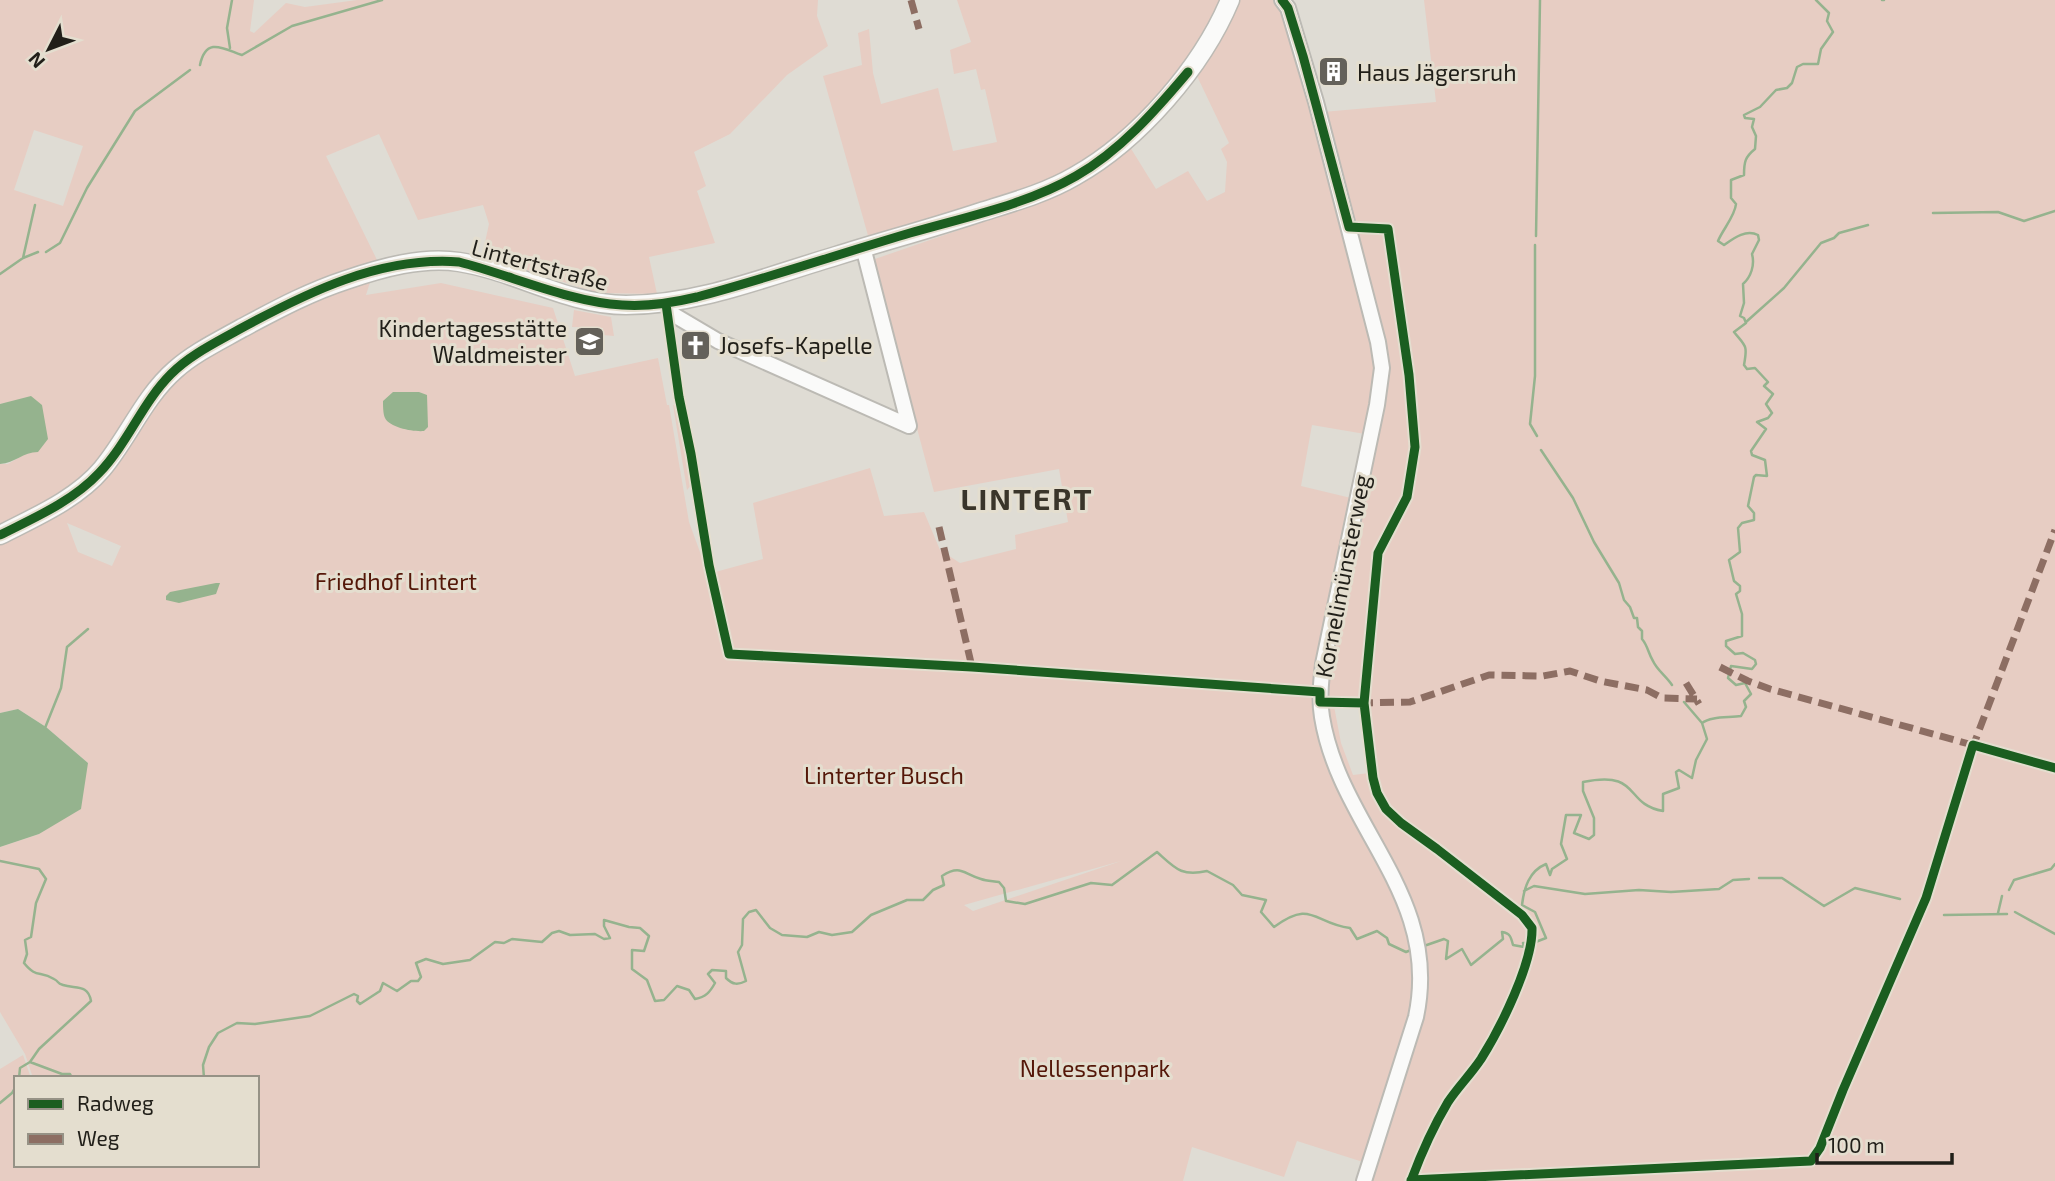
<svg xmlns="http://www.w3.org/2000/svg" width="2055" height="1181" font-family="'Exo 2',sans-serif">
<rect width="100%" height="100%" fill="#dfdcd4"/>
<path fill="#e7cdc3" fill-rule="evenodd" d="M0,0H254L250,31L254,33L286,3L305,7L357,0H818L817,16L828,46L787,75L730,134L694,152L706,186L697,191L715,243L649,257L657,294L598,293L482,256L489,224L483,205L418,220L379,134L326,156L377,260L366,295L441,283L553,308L575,376L658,358L667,405H669L689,522L708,574L763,559L753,503L870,468L884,516L924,512L940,550L960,563L1016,549L1015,535L1068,522L1059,469L934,492L872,260L1052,198L1102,170L1130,147L1156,189L1188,171L1207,201L1225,192L1227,162L1221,149L1229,143L1196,74L1236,0H1274L1283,11L1310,99L1376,350V380L1365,434L1312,425L1301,486L1351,498L1385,380L1323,112L1436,102L1424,0H2055V1181H1368L1426,992V967L1416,964L1411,1015L1363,1162L1297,1141L1284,1177L1192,1147L1183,1181H0V1069L23,1055L31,1078H16V1165H257V1078H33L25,1054L0,1012V847L39,834L88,763L46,727L18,709L0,713V464H8L28,452L17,401L0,404ZM34,130L83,146L63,206L14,190ZM67,523L121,546L112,566L78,552ZM1337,704L1360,707L1369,773L1353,775L1341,743L1334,706ZM1121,861L973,911L964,905Z
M957,0H1223L1180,73L1145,112L1122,132L1058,178L869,239L823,76L862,65L858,33L869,29L873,73L881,104L938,88L953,151L997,142L985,89L981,90L976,69L954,74L950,50L971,42Z
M574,310L611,317L614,336L603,335V328L572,327Z
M673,405L680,408L692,484L687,490Z"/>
<path fill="#95b38e" d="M393,392H419L427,395L428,427L424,431C414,432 390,428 385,418C383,414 383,405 383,401Z
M31,396L42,405L48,439L38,452C23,452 15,463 0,464V404Z
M216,583H220L216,594L179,603L166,600V596L170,592Z
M18,709L46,727L88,763L81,809L39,834L0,847V713Z"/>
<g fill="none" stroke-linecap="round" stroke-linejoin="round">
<path stroke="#95b38e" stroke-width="2.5" d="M1882,0H1884
M230,48L227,28L232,0
M200,65C206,36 224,49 242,55L292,26L382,0
M1933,213L1998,212L2024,221L2055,211
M1536,236L1540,0
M1535,245V376L1530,424L1537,436
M46,252L60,243L87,188L135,111L190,70
M23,258L35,205
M0,274L23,258L38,252
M1746,322L1784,288L1821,243L1834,238L1839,233L1868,225
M1541,450L1573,498L1594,542L1619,583L1624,600L1630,607L1634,618H1637L1638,627L1642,631V639C1648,646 1648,653 1653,661C1657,670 1666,676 1672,685
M1684,702L1702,723
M45,728L61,688L67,647L88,629
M0,861L39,869L46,879L36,903L31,937L25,940L27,954L24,963C37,979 39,970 54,979C60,982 56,983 63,985C76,989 88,984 91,1001L39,1049L30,1062
M1759,878H1782L1824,906L1855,888L1900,899
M2009,890L2014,880L2051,869L2055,864
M1524,891L1534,886L1585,894L1639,890L1671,892L1719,889L1733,880L1749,879
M2015,912L2055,934
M1998,913L2002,896
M1944,915L2007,914
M1421,947L1444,939L1448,941L1446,959L1462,949L1471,965L1503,939L1502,932C1510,933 1511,937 1513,945L1524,947L1523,943H1533L1546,938L1535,912L1522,905C1524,888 1529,871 1546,864L1550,875L1552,869L1567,859L1561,844L1566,815H1581L1574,833L1589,839L1594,835V818L1583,791V782C1642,770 1623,804 1663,811V794L1679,788L1676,772L1679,770L1692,778L1696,760L1707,739L1702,723C1711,716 1729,718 1741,716L1746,707L1744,701L1751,694L1745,683L1736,685L1728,678L1731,666L1752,669L1756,664L1755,660L1743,653L1735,654L1726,646V641L1742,636V614L1736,594L1740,591V586L1734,581L1729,560L1740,552L1738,528L1742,523L1754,520V513L1748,506L1754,477L1756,475L1767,476L1765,460L1752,455L1751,451L1766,429L1757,422L1768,418L1772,413L1766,404L1773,394L1764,386L1768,382L1755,368L1747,369L1744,365C1748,344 1745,346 1734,332L1746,323L1744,318L1740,316L1744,303L1743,284C1751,277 1755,265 1752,254L1759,240L1758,235C1746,229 1734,238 1724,245L1718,241C1723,229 1735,216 1736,204L1731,198V180L1744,175C1744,162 1745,157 1755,149L1756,136L1752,127L1754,119L1745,118L1744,115L1760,107L1776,90L1787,88L1792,83L1797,67L1803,64H1818L1821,49L1833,32L1827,21L1829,13L1816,0
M19,1078L20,1068L30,1062L62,1074H70L72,1078
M204,1078L203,1065L209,1047L218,1033L237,1023L255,1024L310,1016L354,994L358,996L357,1001L360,1004L380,991L383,983L397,991L411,981H418L421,977L416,963L426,959L443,964L470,960L495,942L504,943L512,939L542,942L552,933L559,931L570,935L595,934L604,939L610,938L604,926V920L629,927L640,928L649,936L644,951L632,950V969L647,980L655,1001L664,1000L677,986L689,990L695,999C706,997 710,992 715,983L708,974L712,970L726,971V978C733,985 738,985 746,981L738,952L742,945L743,919L749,912L756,910L770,928L782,935L807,937L819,932L832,935L852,932L871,915L907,900H923L933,890L944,885L942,876C961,864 963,874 981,879C986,881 993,881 999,882L1004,888L1006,901L1025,904L1091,883L1112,885L1157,852C1175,868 1181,877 1207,871L1233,885L1242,895L1266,900L1261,912L1274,927C1312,899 1313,923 1350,928L1357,939L1377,931L1387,938L1389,944L1406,952L1411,950
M0,1103L12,1093L16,1086"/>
<defs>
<path id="minor" d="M1282,0L1288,8L1316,102L1378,342L1382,368L1377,405L1323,664C1321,682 1319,699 1322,717C1340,828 1442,895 1416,1017L1364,1181
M863,247L909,426
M666,304L674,315L718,341L909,426"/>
<path id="major" d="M0,535C35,517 77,499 102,469C128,438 144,397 175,370C194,353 219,341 242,328C276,310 309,292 346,280C381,268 423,256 459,262C516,271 568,305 626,305C698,305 768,276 836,256C884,241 933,228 981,212C1013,202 1046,193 1075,176C1139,140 1202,67 1230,0"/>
</defs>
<use href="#minor" stroke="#bcbab4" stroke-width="18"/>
<use href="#major" stroke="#bcbab4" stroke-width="21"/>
<use href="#minor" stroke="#fafaf9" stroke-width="14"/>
<use href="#major" stroke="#fafaf9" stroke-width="18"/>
<path stroke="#8d6e63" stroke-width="7" stroke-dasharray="14 7" stroke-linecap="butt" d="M911,0L919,29
M939,527L972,667
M1720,667L1748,681L1770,689L1980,747
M1686,683L1699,704
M1359,703L1410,702L1489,675L1543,676L1570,671L1600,681L1647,690L1662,698L1697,699
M1972,749L2055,530"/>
<defs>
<path id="cycleway" d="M1282,0L1288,8L1303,56L1349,227L1388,229L1409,375L1415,447L1407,497L1378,553L1364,703L1373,778L1377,793L1386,809L1401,823L1437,849L1522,915L1532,928C1533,963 1500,1029 1481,1059C1471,1074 1458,1087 1448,1102C1433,1127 1421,1154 1411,1181
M666,304L679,397L691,454L709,565L729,654L972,667L1320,692V702L1364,703
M0,535C34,518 73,501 99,473C128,443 142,403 171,374C190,355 215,343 238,330C306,293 380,256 459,262C510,275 570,302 622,305C647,307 672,303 697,297C768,278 839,254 910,233C965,217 1026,205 1076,176C1120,151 1155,111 1188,72
M1411,1180L1811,1161L1820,1148L1843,1090L1926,898L1973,745L2055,768"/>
</defs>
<use href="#cycleway" stroke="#e4decf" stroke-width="13"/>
<use href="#cycleway" stroke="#1b5e20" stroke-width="9"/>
</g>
<defs>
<symbol id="building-square" viewBox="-11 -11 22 22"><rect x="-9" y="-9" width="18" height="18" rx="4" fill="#64615a" stroke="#e4decf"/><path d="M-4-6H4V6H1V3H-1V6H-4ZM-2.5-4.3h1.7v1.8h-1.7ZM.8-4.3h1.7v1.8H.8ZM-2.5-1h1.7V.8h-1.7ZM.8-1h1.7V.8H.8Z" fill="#fff"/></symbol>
<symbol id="school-square" viewBox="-11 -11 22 22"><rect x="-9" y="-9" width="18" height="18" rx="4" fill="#64615a" stroke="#e4decf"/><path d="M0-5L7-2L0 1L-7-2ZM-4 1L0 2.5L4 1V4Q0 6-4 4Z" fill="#fff"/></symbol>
<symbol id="church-square" viewBox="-11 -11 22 22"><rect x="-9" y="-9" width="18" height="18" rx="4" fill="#64615a" stroke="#e4decf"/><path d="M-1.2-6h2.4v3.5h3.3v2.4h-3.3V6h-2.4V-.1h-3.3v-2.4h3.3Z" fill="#fff"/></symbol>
</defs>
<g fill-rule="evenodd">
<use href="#building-square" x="1316" y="54" width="35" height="35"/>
<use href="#school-square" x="572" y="324" width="35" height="35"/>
<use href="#church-square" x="678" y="328" width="35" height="35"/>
</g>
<g text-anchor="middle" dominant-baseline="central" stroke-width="6" stroke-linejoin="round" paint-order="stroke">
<g font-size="23" fill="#211f19" stroke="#e4decf" text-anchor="start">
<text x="1357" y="72">Haus Jägersruh</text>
<text x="567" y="328" text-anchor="end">Kindertagesstätte<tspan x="567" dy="26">Waldmeister</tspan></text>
<text x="719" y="345">Josefs-Kapelle</text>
</g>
<g font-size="23" fill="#211f19" stroke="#e4decf">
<text transform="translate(540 264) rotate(15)">Lintertstraße</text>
<text transform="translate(1342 576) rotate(-79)">Kornelimünsterweg</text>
</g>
<g font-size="23" fill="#541708" stroke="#e4decf">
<text x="396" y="581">Friedhof Lintert</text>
<text x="884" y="775">Linterter Busch</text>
<text x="1095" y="1068">Nellessenpark</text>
</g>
<g font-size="30" font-weight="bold" letter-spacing="2" fill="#3a352a" stroke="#e4decf">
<text x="1027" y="498">LINTERT</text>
</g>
</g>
<rect x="14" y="1076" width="245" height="91" fill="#e4decf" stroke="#969286" stroke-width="2"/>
<rect x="28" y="1099" width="35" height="10" fill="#1b5e20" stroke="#969286" stroke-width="2"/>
<text x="77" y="1111" font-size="21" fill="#211f19">Radweg</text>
<rect x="28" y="1134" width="35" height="10" fill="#8d6e63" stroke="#969286" stroke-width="2"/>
<text x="77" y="1146" font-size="21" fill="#211f19">Weg</text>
<g transform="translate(49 49) rotate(228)" stroke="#e4decf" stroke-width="5" paint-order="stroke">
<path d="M0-5L12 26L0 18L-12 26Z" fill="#211f19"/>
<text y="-10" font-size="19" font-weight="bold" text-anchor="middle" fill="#211f19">N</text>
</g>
<path d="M1817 1153v10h135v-10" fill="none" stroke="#211f19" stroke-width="3.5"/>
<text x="1828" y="1153" font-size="21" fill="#211f19" stroke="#e4decf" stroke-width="5" paint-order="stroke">100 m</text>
</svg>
